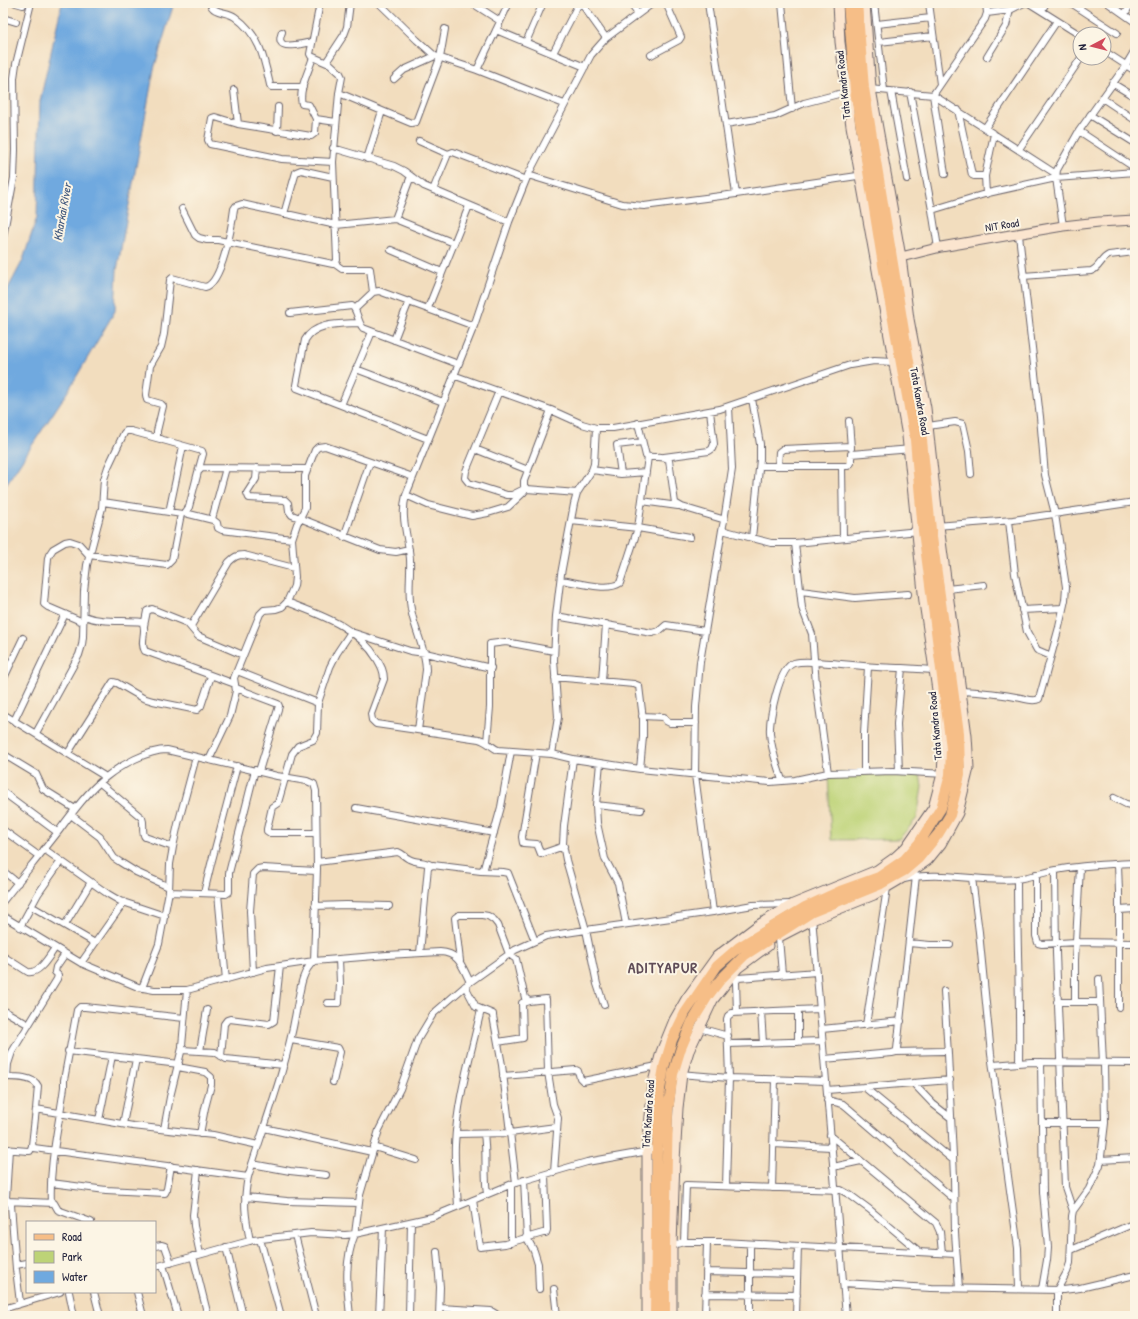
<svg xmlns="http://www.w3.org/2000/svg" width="1138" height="1319" font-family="'Patrick Hand',sans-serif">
<rect width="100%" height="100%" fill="#fcf5e5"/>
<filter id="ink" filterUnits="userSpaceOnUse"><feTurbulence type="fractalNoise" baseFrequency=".025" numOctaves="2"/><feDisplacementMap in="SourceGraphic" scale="8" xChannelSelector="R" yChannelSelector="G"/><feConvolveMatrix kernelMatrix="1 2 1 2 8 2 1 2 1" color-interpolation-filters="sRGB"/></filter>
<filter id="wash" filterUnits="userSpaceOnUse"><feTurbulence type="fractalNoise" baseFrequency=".012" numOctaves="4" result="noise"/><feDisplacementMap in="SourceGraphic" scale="16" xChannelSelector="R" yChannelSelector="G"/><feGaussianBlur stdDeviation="0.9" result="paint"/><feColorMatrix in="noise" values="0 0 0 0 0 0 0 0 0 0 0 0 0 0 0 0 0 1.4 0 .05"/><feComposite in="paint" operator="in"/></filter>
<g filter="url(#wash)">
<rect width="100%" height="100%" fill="#f2ddbe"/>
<path fill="#bdd377" stroke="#707a59" d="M828,773H920L922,787L917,818L899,839L831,840Z"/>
<path fill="#6fa9df" stroke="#48668d" d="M62,3H174L154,69L117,270L115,311L68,391L3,489V298L23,260L37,217L40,101Z"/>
</g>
<g filter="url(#ink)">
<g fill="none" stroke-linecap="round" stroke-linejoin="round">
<defs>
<path id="street" d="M16,3L23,5
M210,3C213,14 227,11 235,17C260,35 264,58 270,85L271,87H303
M320,3L310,54L311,56L327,63
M379,3L417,40L435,56L477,70L564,104
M472,3L500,21
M581,3L606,38
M630,3L638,14
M708,3L736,194
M782,3L792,109
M874,3L884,90
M929,3L940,84
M1029,3L1080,35
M1071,3L1117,33
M1108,3L1135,22
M1042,10L1046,3
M987,13L1010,10L1024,3
M1125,14L1131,3
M3,18L16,22
M877,24L931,18
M496,30L585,67
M282,32C281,35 279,39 281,42C284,49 306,43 312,42
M526,42L543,3
M879,42L933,36
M1104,51L1135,71
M553,53L579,3
M651,55L679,40L681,37L666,3
M313,57C309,71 298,90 302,104L309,105L316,119L336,122
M987,57L1006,26L1010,10
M477,70L509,3
M394,79L404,70L435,56
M1112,83L1135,97
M869,89L933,95L1056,174
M234,90L238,124
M891,91L907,179
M910,92L932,210L938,248
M339,93L411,123L416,122L440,58L445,29
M1102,98L1135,120
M958,110L972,175L974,176H985L986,194
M1090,115L1135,143
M316,119L315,133L311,136L238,124L215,117L212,118L208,140L210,144L282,159L333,162
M726,124L775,116L804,103L850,91
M985,128L1057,21
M277,131L278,107
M1079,131L1135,168
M419,141L448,154
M333,148L394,166L404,171L424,186L509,222
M1019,149L1081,58
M367,159L382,111
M945,174L933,95L985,19L987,13L986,3
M528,175L622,204L644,206L736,194L864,175
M985,176L994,134
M433,190L448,154L453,152L526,180
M182,209L195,235L199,238L207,240H218L333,264H335L337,260L333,162L339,93L342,77L340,73L327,61L344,35L347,27L350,3
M932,210L988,193L1056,178L1135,172
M284,214L296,172L301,170L333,177
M395,219L411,176
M1063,226L1056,178L1057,170L1079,131L1126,65L1135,50
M3,237L14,178L15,150L14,78L16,64L31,3
M391,250L442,272
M335,264L342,269H370L373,292
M1023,276L1091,271C1100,268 1100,259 1109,255L1135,252
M428,308L469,206
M355,309L373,292L379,291L474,326
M290,313L352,306C358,311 357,321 363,328L458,364
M359,323C341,324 315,322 305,340L296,385L297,388L428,439
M394,340L409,301
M356,369L443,402
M453,375L551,410L582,424L596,428H613L720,409L850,365L874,361L893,362
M499,391L466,471L465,478L469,483L507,495H512L526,488
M752,399L760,444V459L752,538
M341,405L372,332
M551,410L524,481V486L527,489L577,493
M849,421L851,448
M638,423L646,456C654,459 663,454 669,460L675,503L682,507L722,519L724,521L722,530
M928,426L955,422L963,424L969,451L971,474
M475,449L528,470
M664,457L709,451L712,449L714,444L710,411
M760,466H848L851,463V454L912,449
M778,466L779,452L783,449L851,446
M842,466L843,538
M257,468L256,479L247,493L249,498L285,500L288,503L289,511L292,515L380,550L396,552L409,549
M592,470L621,474L646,472
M198,472L203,454L202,451L163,440L157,437V431L163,406L161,404L147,400L146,395L150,366L161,347L164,334L170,280L172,278L205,287C222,284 232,225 234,209L236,206L242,204L336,225L395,219L454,243
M621,474L617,445L642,442
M406,495L428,505L472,516L488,513L508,507L524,492
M642,501L678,506
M103,502L182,514L185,513L189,507L198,472L202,468L307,469
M169,512L183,446
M185,513L213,520L217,523L218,528L222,530L292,539
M212,519L226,468
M571,521L638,528L690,537
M724,521L732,469L729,407
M1009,521L1015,574L1027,632L1037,650L1051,656
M936,526L1013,520L1135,502
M344,537L370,462
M561,580C576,582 607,592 620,583L638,528L648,457
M947,589L984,585
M801,591L855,598L908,594
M287,602C320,615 358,627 377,659C381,666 384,671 384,679L371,714L372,720L376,724L479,739C487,741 491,747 498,750L552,754
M1022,610L1063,608
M84,616C102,623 122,620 142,622C148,630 139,642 145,651L235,684
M556,616L652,633L659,631L666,625L705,631
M83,622L48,607L44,604L48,558L49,555L53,549L65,542L70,541L79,544L89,555L167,565L172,560L181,514
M144,626L147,611L152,609L187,623L198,636L243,655
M191,626L229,562C234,557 237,555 244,555L294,568
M902,668L934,670
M237,671L318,703
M555,678H565L634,684L639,686L643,719V737L640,769
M3,680L23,638
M602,681L606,624
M236,688L278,704L279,706L259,771
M961,691C981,692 1001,694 1021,698C1026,699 1033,702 1039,699L1059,627L1065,600L1066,587L1055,514L1045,475L1040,417L1019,235
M3,714L106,777
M642,716L664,717L666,721L670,723H696
M14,721L65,614
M418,730L426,670C426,650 416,633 412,614C407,595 411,577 410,559C408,535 400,518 406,495L474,326L509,222L528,175L591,55L606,38L653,3
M36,733L79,655L82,645L83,637L84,591L87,565L102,508L104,479L108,467L124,433L126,431H131L160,439
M487,742L490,707V644L506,642L554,651
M68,753L113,682L117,683L143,698L153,701L197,710L201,706L211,676
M536,753L522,837L523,843L537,844L541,854L564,846
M3,754L36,774L43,789L75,809
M573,759L640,769L770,782L795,780L828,773L893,771L945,774
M209,760L230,716L236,691L234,678L260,614L264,610L276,609L282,607L287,602L294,586L295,577L292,539L297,524L305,508V476L315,450L318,447L325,446L413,477
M600,763L596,805L597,823L605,859L618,883L626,924
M864,772V733L868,667
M828,773L816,684L812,634L802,608L795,543L919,531
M782,780C777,765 771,749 770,733C769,719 779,667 794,663C806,660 819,663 831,663C855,665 878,668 902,668L897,724L899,771
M100,783L142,818C145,825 141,832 145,837L173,847
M3,792L57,832
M1114,798L1126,804L1135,806
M596,805L641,810
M356,808L494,833
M71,815L100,837L114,858L120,862L136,872L169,887
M3,830L39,856
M316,833H270L267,831V829L272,807L278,803L292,754L298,746L313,740L317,733L318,703L330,667L337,653L351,632L410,651L425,653L491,668
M44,849L108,894L120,901L165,916
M317,862L398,852C403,854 405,857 409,859C416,863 424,861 431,865
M1118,864L1119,892V1007
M3,871L18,883
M481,871L503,872L508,873L535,941
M1055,871L1056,953L1065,1187L1073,1211
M1036,874V936L1038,943L1042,944L1076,942L1135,943
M972,878L979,932L991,1054L1018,1248L1019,1289
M904,879C941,870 980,883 1017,879C1032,877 1047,871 1062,869C1086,865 1111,864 1135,863
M1017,879C1017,940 1020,1002 1019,1063
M169,892L226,894L229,892V873L255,770
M204,893L211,864L237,766
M218,894L226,980
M3,901C21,878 40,855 58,832C72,813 88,791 106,777C121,765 148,750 167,750L277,776L307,781L314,784L316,791L317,869L314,961C300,973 300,994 296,1012C286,1069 265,1122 248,1177C243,1203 245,1215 250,1241
M31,906L95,943
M315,906L346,905L389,906
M1119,910L1135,909
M713,912L695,775L696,707L700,662L722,530L771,543H795
M3,916L81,963L138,987L154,990H187L267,968L314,961L387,955L440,952C460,953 462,967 470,982
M812,917L846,1316
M65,925L91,882
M20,927L38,894L61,861
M779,938L782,974
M909,943L930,945H950
M420,953L428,867L433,865L481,871L484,868L501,807L511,751
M3,956L28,972C40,974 49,956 55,948
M460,961L455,918L459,915H482L488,916L494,920L498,925L509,954L516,959L525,998L529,1001L546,999L548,1072L553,1104L558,1118L554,1172
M81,963L124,902
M253,972L250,911L253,874L258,869L263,868L316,871
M1099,979L1103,1063
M465,986L476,1007L493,1014V1016L502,1065L516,1183
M142,988L159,944L169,891L170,864L173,847L178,824L196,757
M187,990L182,1046L183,1050L215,1052L226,1059L284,1065
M944,991L948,1054
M1075,1001V960L1080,867
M1057,1002H1099
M328,1003H339L340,983L339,959
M604,1005L597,984L586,930L713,912L753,905L792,904
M820,1009L732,1013L728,1016L727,1019L729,1078L826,1081
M3,1010L29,1025
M761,1011L763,1043
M737,1012L736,982L738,978L817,972
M866,1025L887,888
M699,1028L728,1036
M822,1029L901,1021
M291,1040L338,1048L340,1052L333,1082
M498,1042L523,1038L522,1003L529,1001
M798,1042V1010
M728,1044L822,1041
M68,1051L179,1064
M200,1051L207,1010
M896,1052L944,1051H947L948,1054L954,1177L955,1233L959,1288
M221,1056L224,1024L227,1020L230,1019L269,1024L274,1021L280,966
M824,1059L892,1053L896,1052L897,1049L916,876
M1041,1062L1043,1192L1048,1247L1047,1260L1042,1289
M993,1065L1031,1062L1135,1063
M178,1067L205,1072L211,1077V1085L205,1108L200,1134
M679,1074L729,1078L726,1186
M503,1076L576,1070L578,1071L580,1078L583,1081L657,1066
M3,1077C13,1077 33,1076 38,1086L36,1109L32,1145L34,1148L248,1177
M7,1077L8,1064L12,1052L57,979L58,975L55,972L56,967L65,954
M913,1083L933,1104L951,1118
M864,1087L953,1160
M827,1090L950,1080
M827,1100L843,1104L848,1108L954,1199
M36,1109L133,1126L213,1135L258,1145
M99,1120L112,1056
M1042,1123H1105
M123,1124L136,1059
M264,1128L372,1152
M164,1129L170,1097L182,1048
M456,1134L510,1133L556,1127
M484,1134C487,1154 484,1174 487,1194
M830,1135L936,1223L940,1232L942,1253
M773,1144L831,1147
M374,1147L416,1160
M3,1149L28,1151H30L32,1146
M9,1149L6,1198L11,1205L16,1269L20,1303
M1101,1160L1135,1158
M252,1164L290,1171L326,1175
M833,1167L861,1161
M198,1170L193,1215L194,1226L200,1254
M524,1180L527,1238L534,1251L538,1264L539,1289
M51,1183L106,1190L165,1193L167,1189L171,1166
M511,1185V1243
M772,1188L775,1079
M245,1197L287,1201L358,1203
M473,1200L480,1247L505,1244L543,1233H546L547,1230L545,1175
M7,1201L54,1203L58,1210L91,1222
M51,1203C49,1164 59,1125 64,1087V1080L77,1010L80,1007H85L184,1018
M458,1206C457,1186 454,1165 455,1145C457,1099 471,1054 481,1010
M295,1235L316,1316
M260,1239L281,1316
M684,1242L686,1185L841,1190L850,1195L869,1209L920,1252
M155,1246L162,1245L165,1246L171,1263
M669,1246L684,1242H721L956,1254
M226,1247L243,1316
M1071,1250L1135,1223
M437,1252L440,1287L439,1316
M193,1256L208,1316
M16,1265L27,1263
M163,1265L178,1316
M155,1267L253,1240L311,1233L345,1235L355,1234L360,1195L379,1130L400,1089L418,1039L433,1014L470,982L515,950L546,936L586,930L566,860L563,844L564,826L573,759L552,754L558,717L554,660L556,616L561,574L574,504L577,493L592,470L594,464L596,428
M706,1272L797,1274
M843,1283L931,1288L1063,1290L1080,1288L1135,1275
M554,1289L557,1316
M69,1292L74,1316
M94,1292L100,1316
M137,1292L143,1316
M705,1294L797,1295
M440,1308L491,1311L496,1314V1316
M3,1309L60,1292
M350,1316C347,1288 344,1260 355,1234L432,1217L512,1184L587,1162L660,1149
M379,1316L383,1228
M409,1316L411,1222
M705,1316L707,1242
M750,1316V1244
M796,1316L798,1246
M1057,1316V1290L1067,1272L1070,1263L1072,1216L1073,1211L1089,1189L1100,1165L1105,1123L1104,1063"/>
<path id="secondary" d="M895,259L901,257L941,247L1063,226L1099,222L1135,220
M781,936L812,920L874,895L901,879L928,860L941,844L958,813L969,768L967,736L939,526L926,408L909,319L901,257L871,89L865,3
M647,1316V1151L653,1082L661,1052L674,1020L686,999L717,956L758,925L793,904L877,870L894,858L906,847L933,808L942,774L943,757L942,724L924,602L907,436L851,126L840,42L838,3
M672,1316V1245L675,1161L678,1108L682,1074L689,1051L713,1000L738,968L768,946"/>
<path id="primary" d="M655,1316L657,1149L660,1090L664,1067L672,1040L685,1013L717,966L739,947L805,907L840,891L879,877L904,860L919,843L941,808L950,775L951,749L949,731L923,531L915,440L883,265L855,90L848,3
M665,1316V1246L668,1111L673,1074L681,1048L692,1022L708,996L721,979L745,955L812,912L881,884L904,871L918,859L939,833L950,815L960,775L959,733L931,530L922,440L864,88L857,3"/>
</defs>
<use href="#street" stroke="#6b6369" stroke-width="8"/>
<use href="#secondary" stroke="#6b6369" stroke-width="11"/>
<use href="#primary" stroke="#6b6369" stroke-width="12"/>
<use href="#street" stroke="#fff" stroke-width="6"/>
<use href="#secondary" stroke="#fbe5cf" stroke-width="9"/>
<use href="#primary" stroke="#f6be87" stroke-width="10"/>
</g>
</g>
<g text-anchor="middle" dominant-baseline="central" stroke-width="4" stroke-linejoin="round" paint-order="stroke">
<g font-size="11" fill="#22223b" stroke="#fcf5e5">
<text transform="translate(843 85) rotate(-96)">Tata Kandra Road</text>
<text transform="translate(1002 225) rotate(-9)">NIT Road</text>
<text transform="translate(920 401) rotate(80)">Tata Kandra Road</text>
<text transform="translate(935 726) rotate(-95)">Tata Kandra Road</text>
<text transform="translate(648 1114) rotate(-86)">Tata Kandra Road</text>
</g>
<g font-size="12" font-style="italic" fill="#41587d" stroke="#fcf5e5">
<text transform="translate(62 212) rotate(-80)">Kharkai River</text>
</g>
<g font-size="15" font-weight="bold" letter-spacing="1" fill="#604d58" stroke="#fcf5e5">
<text x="663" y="967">ADITYAPUR</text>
</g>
</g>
<rect width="1138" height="1319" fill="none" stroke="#fcf5e5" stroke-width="16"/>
<rect x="26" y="1221" width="130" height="72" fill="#fcf5e5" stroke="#a5a1a1"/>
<rect x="34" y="1234" width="20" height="6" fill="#f6be87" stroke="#a5a1a1"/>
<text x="62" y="1241" font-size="12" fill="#22223b">Road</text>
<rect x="34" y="1251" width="20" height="12" fill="#bdd377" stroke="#a5a1a1"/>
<text x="62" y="1261" font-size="12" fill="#22223b">Park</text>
<rect x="34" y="1271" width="20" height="12" fill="#6fa9df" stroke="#a5a1a1"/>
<text x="62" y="1281" font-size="12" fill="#22223b">Water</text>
<g transform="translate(1092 46) rotate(263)"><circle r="19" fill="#fcf5e5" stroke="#a5a1a1"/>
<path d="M0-3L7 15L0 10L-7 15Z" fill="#d1495b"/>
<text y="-6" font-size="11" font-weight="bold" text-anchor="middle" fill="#22223b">N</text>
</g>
</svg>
